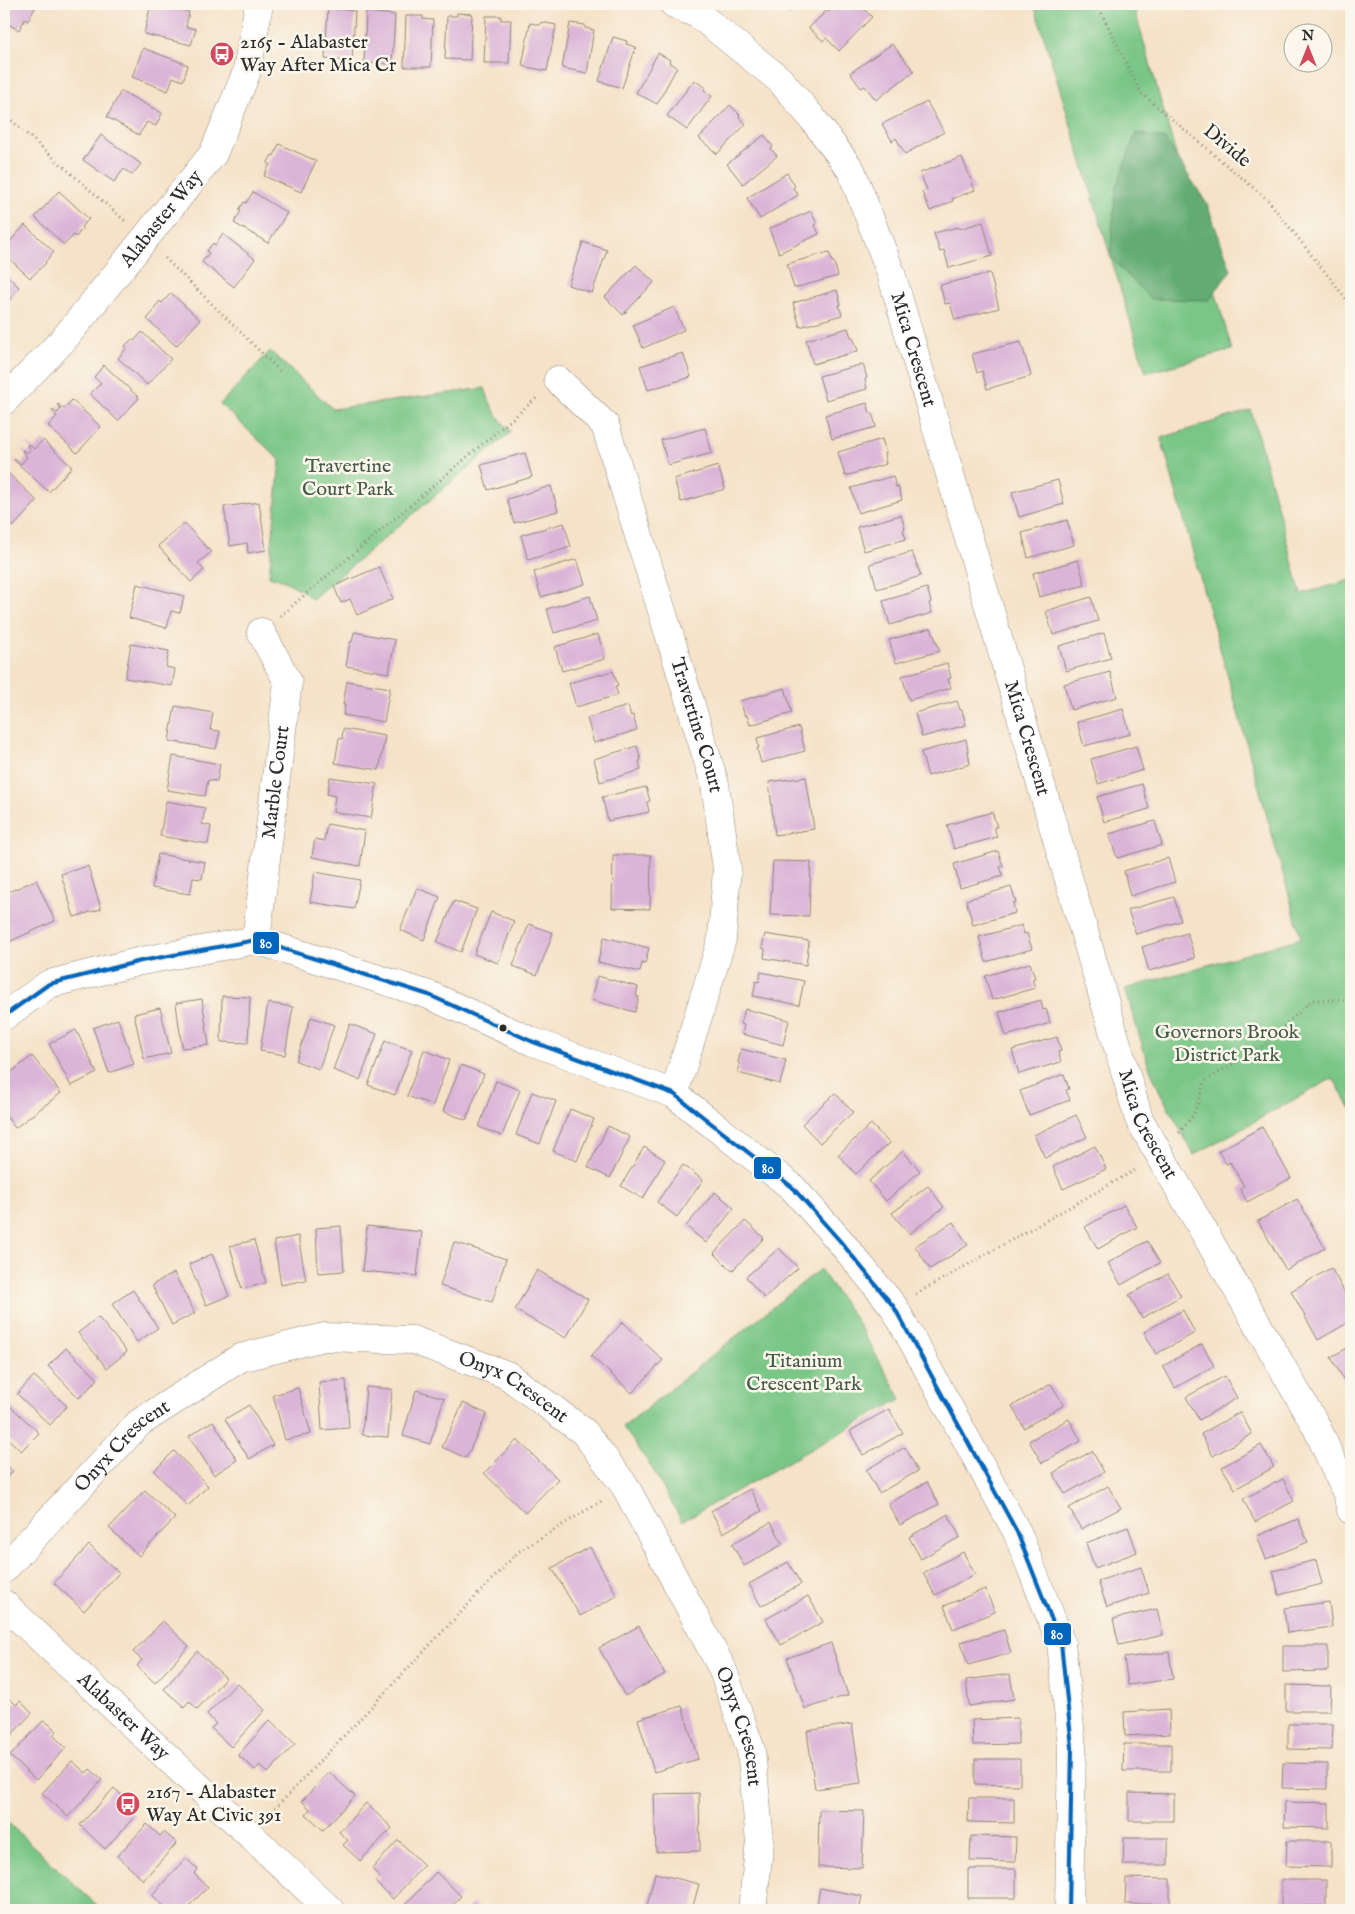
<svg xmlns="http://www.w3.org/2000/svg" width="1355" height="1914" font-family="'IM FELL English',serif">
<rect width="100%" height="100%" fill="#fbf7ec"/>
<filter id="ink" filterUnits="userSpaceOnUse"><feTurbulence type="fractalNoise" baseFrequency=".02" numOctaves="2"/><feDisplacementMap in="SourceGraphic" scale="10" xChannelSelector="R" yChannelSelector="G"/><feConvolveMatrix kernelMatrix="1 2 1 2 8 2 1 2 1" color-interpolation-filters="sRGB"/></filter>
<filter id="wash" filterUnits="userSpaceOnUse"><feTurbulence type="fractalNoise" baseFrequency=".0096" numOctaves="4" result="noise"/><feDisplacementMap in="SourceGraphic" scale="20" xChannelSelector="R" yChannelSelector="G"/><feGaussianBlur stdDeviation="1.12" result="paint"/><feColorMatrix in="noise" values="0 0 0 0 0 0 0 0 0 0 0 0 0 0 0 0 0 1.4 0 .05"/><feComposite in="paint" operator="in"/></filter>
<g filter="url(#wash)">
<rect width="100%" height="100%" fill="#f5e2c8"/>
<path fill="#79c686" stroke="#527858" d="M1034,4H1133L1232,350L1146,373Z
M270,351L333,409L485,388C491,408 497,416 511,432L312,599C298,587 287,581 269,576L280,460L220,404Z
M1251,410L1301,594L1351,580V1109L1333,1078L1194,1155L1159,1090L1148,1064L1125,989L1301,938L1161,438Z
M820,1269L856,1320L901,1399L682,1521L649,1463L623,1427Z
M4,1819L102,1910H4Z"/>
<path fill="#62ab73" stroke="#466b4f" d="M1136,133L1165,139L1207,204L1231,270L1209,300L1151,299L1110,257L1116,188Z"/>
<g id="blocks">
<path fill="#dbb5d8" d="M4,4H37L28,21L25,19L19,30L4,22Z
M151,4L189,12L186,27L196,29L191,45L144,34Z
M780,4H797L790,12Z
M836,4H859L872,17L839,51L826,38L823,41L809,28L827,10L828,12Z
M328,8L355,11L352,61L325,59Z
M366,12L395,15L392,64L364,63Z
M457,13L472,14L470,60L445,59L447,16H457Z
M406,16H423V19L433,20L431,67H404Z
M486,16H501V20H511L509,63H484Z
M541,22L556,25L547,71L522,66L530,23L540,25Z
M570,23L585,25V28L594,30L587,73L562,68Z
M613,37L627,41L626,44L636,47L622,88L599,81Z
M892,44L914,71L876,100L865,86L861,88L850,73Z
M143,48L188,65L183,81L173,77L168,91L132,77Z
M658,53L670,60L669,63L677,67L657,104L636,93Z
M694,80L706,88L704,90L712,96L687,130L667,116Z
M121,91L162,113L156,126L147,122L139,135L107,117Z
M927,102L944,132L905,154L896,138L892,141L882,124Z
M730,105L740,115L739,117L746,124L717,154L699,138Z
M101,135L141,164L132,175L124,169L114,182L83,160Z
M764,135L773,147L771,149L777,156L743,184L727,164Z
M279,144L316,161L301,192L264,176L270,164H267L272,155L274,156Z
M962,157L975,190L952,199L953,201L930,211L922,192L927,190L920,173Z
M787,173L795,186L793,188L798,195L760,219L747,198Z
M59,191L89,219L81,227L82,229L76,237L74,235L64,245L35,217Z
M253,192L287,213L268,243L234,223L241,211L239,210L244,202L246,203Z
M811,211L817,224L815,225L819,234L779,253L769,229Z
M983,222L992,256L949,268L944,250L940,252L934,233L958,227L959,229Z
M25,225L54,252L45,262L46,263L30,278L4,254V248Z
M223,234L255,259L234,287L202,262L209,253L207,251L213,243L215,245Z
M583,242L607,250L592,293L568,285Z
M829,252L832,262H834L838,276L794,288L787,264Z
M636,265L654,282L623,315L605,297Z
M4,273L19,287L6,304L4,303Z
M990,273L999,308L955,320L950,303L945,304L940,285Z
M837,290L841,305H839L842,315L800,327L793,303Z
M171,293L200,320L176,346L147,319L155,310L154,308L160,301L162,303Z
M674,307L684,330L643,348L633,325Z
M848,328L851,337H853L858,351L813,364L806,340Z
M142,332L171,359L147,385L118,358L127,348L125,346L132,339L134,341Z
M1021,342L1031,376L987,389L982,371L977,373L972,354Z
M683,353L691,377L648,390L640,366Z
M863,364L867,378L865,379L867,389L826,400L819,376Z
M104,365L139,398L118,421L90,394L101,383L94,377Z
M72,400L101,427L77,453L48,426L57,416L52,411L53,410L57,413L61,409L57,405L58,404L64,409Z
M867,403L870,413L872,412L876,427L832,439L825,415Z
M705,428L712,453L668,465L661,440Z
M882,439L886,453H884L886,464L845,476L838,452Z
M43,440L72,467L49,492L14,460L15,459L21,464L27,457L22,451L23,450L27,453L31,449L27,445L29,444L34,449Z
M525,453L532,477L488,490L481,465Z
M718,466L725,489L681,502L674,479Z
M4,469L37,501L13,527L4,518V478L7,475Z
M893,476L896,487L898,486L902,500L858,513L851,488Z
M1058,480L1064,504L1019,517L1012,492Z
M551,486L558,511L514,523L507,499Z
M259,502L266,550L248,553L247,543L230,546L224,507Z
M901,515L905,529L903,530L906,539L864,551L857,527Z
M1067,520L1074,545L1028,558L1022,533Z
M184,523L211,552L198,563L204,570L191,582L158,546Z
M564,523L571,547L528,560L521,535Z
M912,552L921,576L877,589L870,564Z
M577,559L585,584L541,597L534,572Z
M1078,560L1085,585L1039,597L1033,573Z
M379,567L393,599L357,615L350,599L341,603L334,586Z
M137,584L184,596L180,613L171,611L167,628L129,618Z
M927,588L931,602L929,603L932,613L890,625L883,601Z
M590,596L597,621L554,633L547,609Z
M1091,597L1098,621L1053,635L1046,611Z
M931,628L940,651L896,663L889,640Z
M354,632L395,640L389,673L346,666L350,642H352Z
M1104,633L1111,658L1066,671L1059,646Z
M598,634L605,659L562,671L555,647Z
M131,644L169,651L166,667L175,669L172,686L125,678Z
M947,663L951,678L948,679L951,688L909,700L902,676Z
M613,671L618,685L615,686L618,695L576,707L569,683Z
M1110,672L1117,697L1071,710L1064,684Z
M347,681L390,688L384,722L343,715L345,705H343Z
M785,688L792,713L750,725L747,715L745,716L740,701Z
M957,701L960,710H962L966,725L922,737L915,713Z
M175,706L213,713L210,730L220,731L216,749L169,741Z
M628,706L631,716L633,715L637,730L594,743L587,718Z
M1123,709L1130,734L1084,746L1077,722Z
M799,727L805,751L761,763L757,748H759L757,738Z
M343,729L385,736L379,770L335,763L339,738L342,739Z
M966,739L970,764L928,776L921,752Z
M637,746L641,760L639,761L641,770L600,782L594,759Z
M1136,746L1143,770L1098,784L1091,759Z
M173,756L220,764L217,781L208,780L205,796L167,790Z
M330,777L377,784L371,818L333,812L335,796L327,794Z
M806,777L814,829L775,835L769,782Z
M1142,784L1149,809L1104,822L1097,797Z
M646,787L650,801L647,802L649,812L608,821L602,797Z
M166,801L205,808L202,824L211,826L208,844L160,836Z
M992,812L997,827H994L997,837L954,849L947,825Z
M1155,821L1162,845L1117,858L1109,834Z
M327,824L365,831L360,866L312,857L315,839L324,841Z
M998,851L1003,866H1000L1003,876L960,888L954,864Z
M158,854L205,862L202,879L193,878L190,894L152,888Z
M613,855H651L650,909L612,908Z
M1168,858L1175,882L1130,896L1124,871Z
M773,861L811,862L809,916L770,915Z
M88,866L101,909L74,917L61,874Z
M315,872L360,880L354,909L310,902Z
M36,880L55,921L4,944V894Z
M1011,887L1016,902L1013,903L1015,913L973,925L966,900Z
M417,888L440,897L424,940L400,930Z
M1174,897L1181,921L1136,934L1128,910Z
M454,901L477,909L461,952L437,942Z
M491,912L514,921L498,963L474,954Z
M529,924L553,933L537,975L513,966Z
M1022,925L1024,934L1027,933L1032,949L986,962L979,937Z
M1187,933L1195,958L1149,971L1142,947Z
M765,934L809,941L806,965L764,958L765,949L762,948Z
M604,937L649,948L645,964L642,963L640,972L598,962Z
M1030,963L1035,978L1032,979L1035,988L992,1000L985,976Z
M761,972L804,981L799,1005L753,996L756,981L759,982Z
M597,976L638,987L636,996L639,997L635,1012L591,1000Z
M222,996L250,997L248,1043L221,1042Z
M202,999L209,1045L182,1048L176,1003Z
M1041,1000L1043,1010L1046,1009L1050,1023L1006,1036L999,1012Z
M268,1003L293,1007L285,1055L260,1051Z
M160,1008L171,1053L144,1059L134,1014Z
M745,1009L789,1020L783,1045L742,1034L744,1025L741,1024Z
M311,1017L334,1025L319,1069L296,1061Z
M118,1019L134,1064L109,1073L93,1028Z
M350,1024L377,1034L360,1080L333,1070Z
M76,1030L97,1073L71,1086L49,1044Z
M1057,1037L1061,1051L1058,1052L1061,1062L1019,1074L1012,1050Z
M385,1041L412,1050L395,1095L368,1085Z
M741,1049L786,1060L780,1084L738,1073L740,1064L738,1063Z
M424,1050L449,1060L433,1105L407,1096Z
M32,1056L61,1093L15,1128L4,1113V1078Z
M461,1065L484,1074L466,1120L443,1111Z
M1064,1074L1069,1089L1066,1090L1070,1100L1029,1115L1020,1091Z
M496,1081L520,1090L502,1136L479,1127Z
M532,1092L556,1101L540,1144L516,1135Z
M835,1093L853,1112L820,1143L802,1124Z
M570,1109L594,1119L577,1161L553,1151Z
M1076,1115L1087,1137L1045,1158L1034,1135Z
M871,1124L889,1143L856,1174L838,1155Z
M608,1126L630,1137L610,1178L588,1167Z
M1262,1127L1291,1178L1247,1202L1240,1189L1244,1186L1230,1162L1226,1164L1218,1151Z
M1095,1146L1106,1169L1063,1189L1053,1167Z
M644,1147L665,1160L643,1199L621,1186Z
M903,1151L920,1171L886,1201L869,1181Z
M683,1165L703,1180L677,1217L657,1202Z
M928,1186L944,1207L909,1234L892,1213Z
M715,1192L734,1208L706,1243L686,1226Z
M1297,1199L1325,1248L1286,1270L1258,1221Z
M1124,1205L1137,1227L1098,1249L1085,1227Z
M745,1221L764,1238L732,1271L714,1253Z
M953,1222L968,1245L930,1269L915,1246Z
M341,1226L344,1271L318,1273L316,1228Z
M367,1226L422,1232L417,1276L362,1271Z
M298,1236L306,1280L281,1285L274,1241Z
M254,1240L266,1283L242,1289L230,1246Z
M1147,1241L1160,1263L1121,1285L1108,1263Z
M454,1242L506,1259L492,1302L440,1286Z
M779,1248L798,1268L764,1298L746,1277Z
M212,1254L229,1296L206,1305L189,1264Z
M1331,1268L1351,1304V1321L1318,1340L1291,1291Z
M537,1270L588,1299L566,1338L515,1310Z
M174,1273L195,1313L172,1325L152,1285Z
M1168,1274L1181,1296L1142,1318L1129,1295Z
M133,1290L158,1328L137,1342L112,1304Z
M1183,1310L1195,1333L1156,1354L1144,1332Z
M98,1317L127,1352L107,1368L78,1333Z
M623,1322L663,1360L632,1393L591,1356Z
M1202,1344L1214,1366L1175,1388L1163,1366Z
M1351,1346V1393L1331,1357Z
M66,1348L98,1379L79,1398L48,1366Z
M34,1376L67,1406L50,1425L17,1394Z
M1225,1376L1237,1398L1199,1420L1186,1397Z
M346,1380L349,1428L322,1430L319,1382Z
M1051,1384L1064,1405L1024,1428L1012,1406Z
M366,1387L392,1389L388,1437L362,1435Z
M298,1388L311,1434L285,1440L273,1395Z
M416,1390L444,1398L430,1444L403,1436Z
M6,1402L39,1433L21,1451L4,1435V1405Z
M463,1403L487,1414L466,1458L442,1447Z
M249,1405L273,1445L249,1459L225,1419Z
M889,1409L903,1433L863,1455L850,1431Z
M1240,1412L1252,1434L1213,1456L1201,1434Z
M1069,1419L1081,1441L1042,1463L1029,1441Z
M213,1421L237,1460L214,1475L189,1436Z
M517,1440L558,1479L525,1513L484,1473Z
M1261,1445L1274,1467L1235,1489L1222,1467Z
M905,1447L918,1471L879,1493L866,1470Z
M174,1451L208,1486L188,1506L154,1471Z
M1092,1451L1104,1472L1065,1494L1053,1473Z
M4,1463L13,1471L4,1481Z
M1283,1479L1294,1501L1255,1522L1243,1499Z
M927,1482L939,1504L900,1525L888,1504Z
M1108,1486L1121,1508L1081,1529L1069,1508Z
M750,1489L762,1511L723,1533L711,1511Z
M145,1490L175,1518L139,1556L109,1528Z
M948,1514L960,1537L921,1559L909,1537Z
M1298,1519L1308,1542L1266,1559L1257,1536Z
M771,1522L783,1544L744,1566L732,1544Z
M1128,1527L1137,1552L1095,1568L1086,1543Z
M89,1545L119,1573L84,1611L54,1583Z
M590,1547L617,1596L580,1616L552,1568Z
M963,1552L975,1574L935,1595L923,1573Z
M1316,1560L1322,1584L1279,1595L1273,1571Z
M788,1562L801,1584L761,1606L749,1584Z
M1141,1567L1149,1593L1107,1607L1098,1581Z
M985,1589L995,1612L953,1629L944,1606Z
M808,1596L823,1622L781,1645L766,1619Z
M1329,1602L1332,1627L1287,1633L1284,1608Z
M1157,1609L1163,1635L1119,1645L1113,1619Z
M163,1621L189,1646L155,1683L137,1666L142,1660L133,1652Z
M639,1626L665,1674L625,1696L599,1648Z
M1004,1630L1011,1653L968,1665L961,1642Z
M831,1643L848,1695L805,1709L787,1658Z
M1283,1646H1328V1671L1283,1672Z
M197,1651L226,1678L197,1709L189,1701L184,1707L164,1689Z
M1169,1652L1173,1679L1128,1685L1124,1658Z
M1010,1674L1014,1699L969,1706L966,1680Z
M237,1683L265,1710L231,1747L211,1728L216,1724L207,1714Z
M1286,1685L1331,1686L1330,1711H1286Z
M4,1693L16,1705L20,1701L32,1713L4,1743Z
M682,1706L698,1759L654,1772L638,1719Z
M1169,1709L1170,1734L1125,1736L1124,1712Z
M1018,1718V1744L973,1745L972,1720Z
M44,1720L57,1731L53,1735L66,1748L36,1780L10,1756Z
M270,1720L295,1744L268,1773L260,1765L255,1770L238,1755Z
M852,1724L861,1783L815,1789L807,1731Z
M1288,1724H1333L1332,1750L1288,1749Z
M1124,1744H1171V1771H1123Z
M975,1759H1020V1785L975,1784Z
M72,1761L86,1773L90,1769L102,1780L68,1817L42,1793Z
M1283,1763L1327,1764V1789L1282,1788Z
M329,1772L355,1796L323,1830L306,1814L310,1809L302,1801Z
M114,1788L126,1799L122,1803L135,1816L105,1849L80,1825Z
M699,1793L700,1851L656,1852L654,1794Z
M1129,1793L1174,1794V1821H1129Z
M969,1798H1014V1823L968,1822Z
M1285,1802L1329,1803V1828L1284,1827Z
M366,1803L392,1828L360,1861L343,1845L348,1840L339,1832Z
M819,1810L864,1811L862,1868L818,1867Z
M147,1824L160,1836L164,1832L177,1843L143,1880L117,1856Z
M971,1836L1016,1837L1015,1862L970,1861Z
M1124,1838H1168V1865H1123Z
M398,1840L424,1865L393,1899L375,1882L380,1877L372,1869Z
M1287,1841H1331V1867L1286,1866Z
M186,1858L198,1870L194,1874L208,1887L185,1910H168L152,1895Z
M968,1869H1016V1898H968Z
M436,1872L461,1896L448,1910H409L404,1906Z
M655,1873L699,1884L692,1910H646Z
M1126,1878L1170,1879V1904H1125Z
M1281,1880H1326V1906L1281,1905Z
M820,1888L862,1896L859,1910H816Z
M473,1903L481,1910H466Z"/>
</g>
</g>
<g filter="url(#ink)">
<use href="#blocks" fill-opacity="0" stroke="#90867a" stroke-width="1"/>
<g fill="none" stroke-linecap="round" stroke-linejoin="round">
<defs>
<g id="minor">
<path id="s1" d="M674,4L699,15L780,80L813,119L851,170L891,273L1139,1119L1316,1426L1347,1494L1351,1510"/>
<path id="s2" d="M558,380L605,425L715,784L727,869L722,939L674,1094"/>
<path id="s3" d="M4,401L64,339L213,154L247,71L259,4"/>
<path id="s4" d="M256,940L288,682L261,632"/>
<path d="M4,1016L49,984L141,961L256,940L429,995L531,1041L674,1094L792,1187L840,1241L894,1307L1017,1532L1061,1643L1072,1747L1069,1910"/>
<path id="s5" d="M4,1569L139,1423L240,1358L324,1337L413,1340L507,1375L584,1432L625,1486L722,1668L751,1750L760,1841L752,1910"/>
<path id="s6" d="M4,1604L330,1910"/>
</g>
</defs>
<use href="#minor" stroke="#90867a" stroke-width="29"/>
<path stroke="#90867a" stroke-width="3" stroke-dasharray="1 4" stroke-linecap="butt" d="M1097,4L1141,93L1268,200L1351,305
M4,114L125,221
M165,258L280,371
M280,616L539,396
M1179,1133L1194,1114L1205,1081L1264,1045L1312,1000H1351
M916,1294L1137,1169
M268,1816L518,1552L603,1500"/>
<use href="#minor" stroke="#fff" stroke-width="28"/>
<defs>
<path id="bus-1" d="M4,1016L49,984L141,961L256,940L429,995L531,1041L674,1094L792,1187L840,1241L894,1307L1017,1532L1061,1643L1072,1747L1069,1910"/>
</defs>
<use href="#bus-1" stroke="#fbf7ec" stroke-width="8"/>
<use href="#bus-1" stroke="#0065bd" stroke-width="4"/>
</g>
</g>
<defs>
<symbol id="bus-disc" viewBox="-11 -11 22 22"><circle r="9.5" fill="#d1495b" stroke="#fbf7ec"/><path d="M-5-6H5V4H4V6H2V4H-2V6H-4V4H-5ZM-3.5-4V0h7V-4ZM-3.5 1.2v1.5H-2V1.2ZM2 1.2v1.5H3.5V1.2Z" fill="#fff"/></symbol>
</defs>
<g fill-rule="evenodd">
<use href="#bus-disc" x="208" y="40" width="28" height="28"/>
<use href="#bus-disc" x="114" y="1790" width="28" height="28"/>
</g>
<circle fill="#2b2b2b" stroke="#fbf7ec" stroke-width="2" cx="503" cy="1028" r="4.5"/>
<g text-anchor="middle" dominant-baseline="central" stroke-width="5" stroke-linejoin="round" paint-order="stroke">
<g font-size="20" fill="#2b2b2b" stroke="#fbf7ec" text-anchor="start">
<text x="240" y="42">2165 - Alabaster<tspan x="240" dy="23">Way After Mica Cr</tspan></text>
<text x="146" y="1792">2167 - Alabaster<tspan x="146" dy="23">Way At Civic 391</tspan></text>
</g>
<g font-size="20" fill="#2b2b2b" stroke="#fbf7ec">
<text transform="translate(1227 146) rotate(40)">Divide</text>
<text stroke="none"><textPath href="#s3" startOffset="241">Alabaster Way</textPath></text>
<text stroke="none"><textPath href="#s1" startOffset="436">Mica Crescent</textPath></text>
<text stroke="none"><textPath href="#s2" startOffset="379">Travertine Court</textPath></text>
<text stroke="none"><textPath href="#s1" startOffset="841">Mica Crescent</textPath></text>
<text stroke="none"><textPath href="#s4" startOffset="159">Marble Court</textPath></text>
<text stroke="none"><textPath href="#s1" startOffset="1246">Mica Crescent</textPath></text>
<text stroke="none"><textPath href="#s5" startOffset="606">Onyx Crescent</textPath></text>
<text stroke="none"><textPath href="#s5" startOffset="171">Onyx Crescent</textPath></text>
<text stroke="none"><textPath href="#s6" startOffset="164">Alabaster Way</textPath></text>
<text stroke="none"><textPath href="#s5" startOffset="1026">Onyx Crescent</textPath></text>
</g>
<g font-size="20" fill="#425a46" stroke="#fbf7ec">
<text x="348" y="466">Travertine<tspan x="348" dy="23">Court Park</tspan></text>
<text x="1227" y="1032">Governors Brook<tspan x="1227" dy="23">District Park</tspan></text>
<text x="804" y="1361">Titanium<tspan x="804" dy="23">Crescent Park</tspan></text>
</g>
</g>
<g stroke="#fbf7ec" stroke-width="2">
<rect x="252" y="931" width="28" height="24" rx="5" fill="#0065bd"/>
<rect x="753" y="1156" width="29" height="24" rx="5" fill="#0065bd"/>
<rect x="1043" y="1622" width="29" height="24" rx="5" fill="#0065bd"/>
</g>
<g font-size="14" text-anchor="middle" font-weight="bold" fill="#fff">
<text x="266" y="948">80</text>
<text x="768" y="1173">80</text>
<text x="1057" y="1639">80</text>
</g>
<rect width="1355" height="1914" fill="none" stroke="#fbf7ec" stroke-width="20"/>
<g transform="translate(1308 48)"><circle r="24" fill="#fbf7ec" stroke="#a8a59f"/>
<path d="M0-4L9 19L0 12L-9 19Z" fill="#d1495b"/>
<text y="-8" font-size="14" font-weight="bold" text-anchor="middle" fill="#2b2b2b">N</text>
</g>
</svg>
